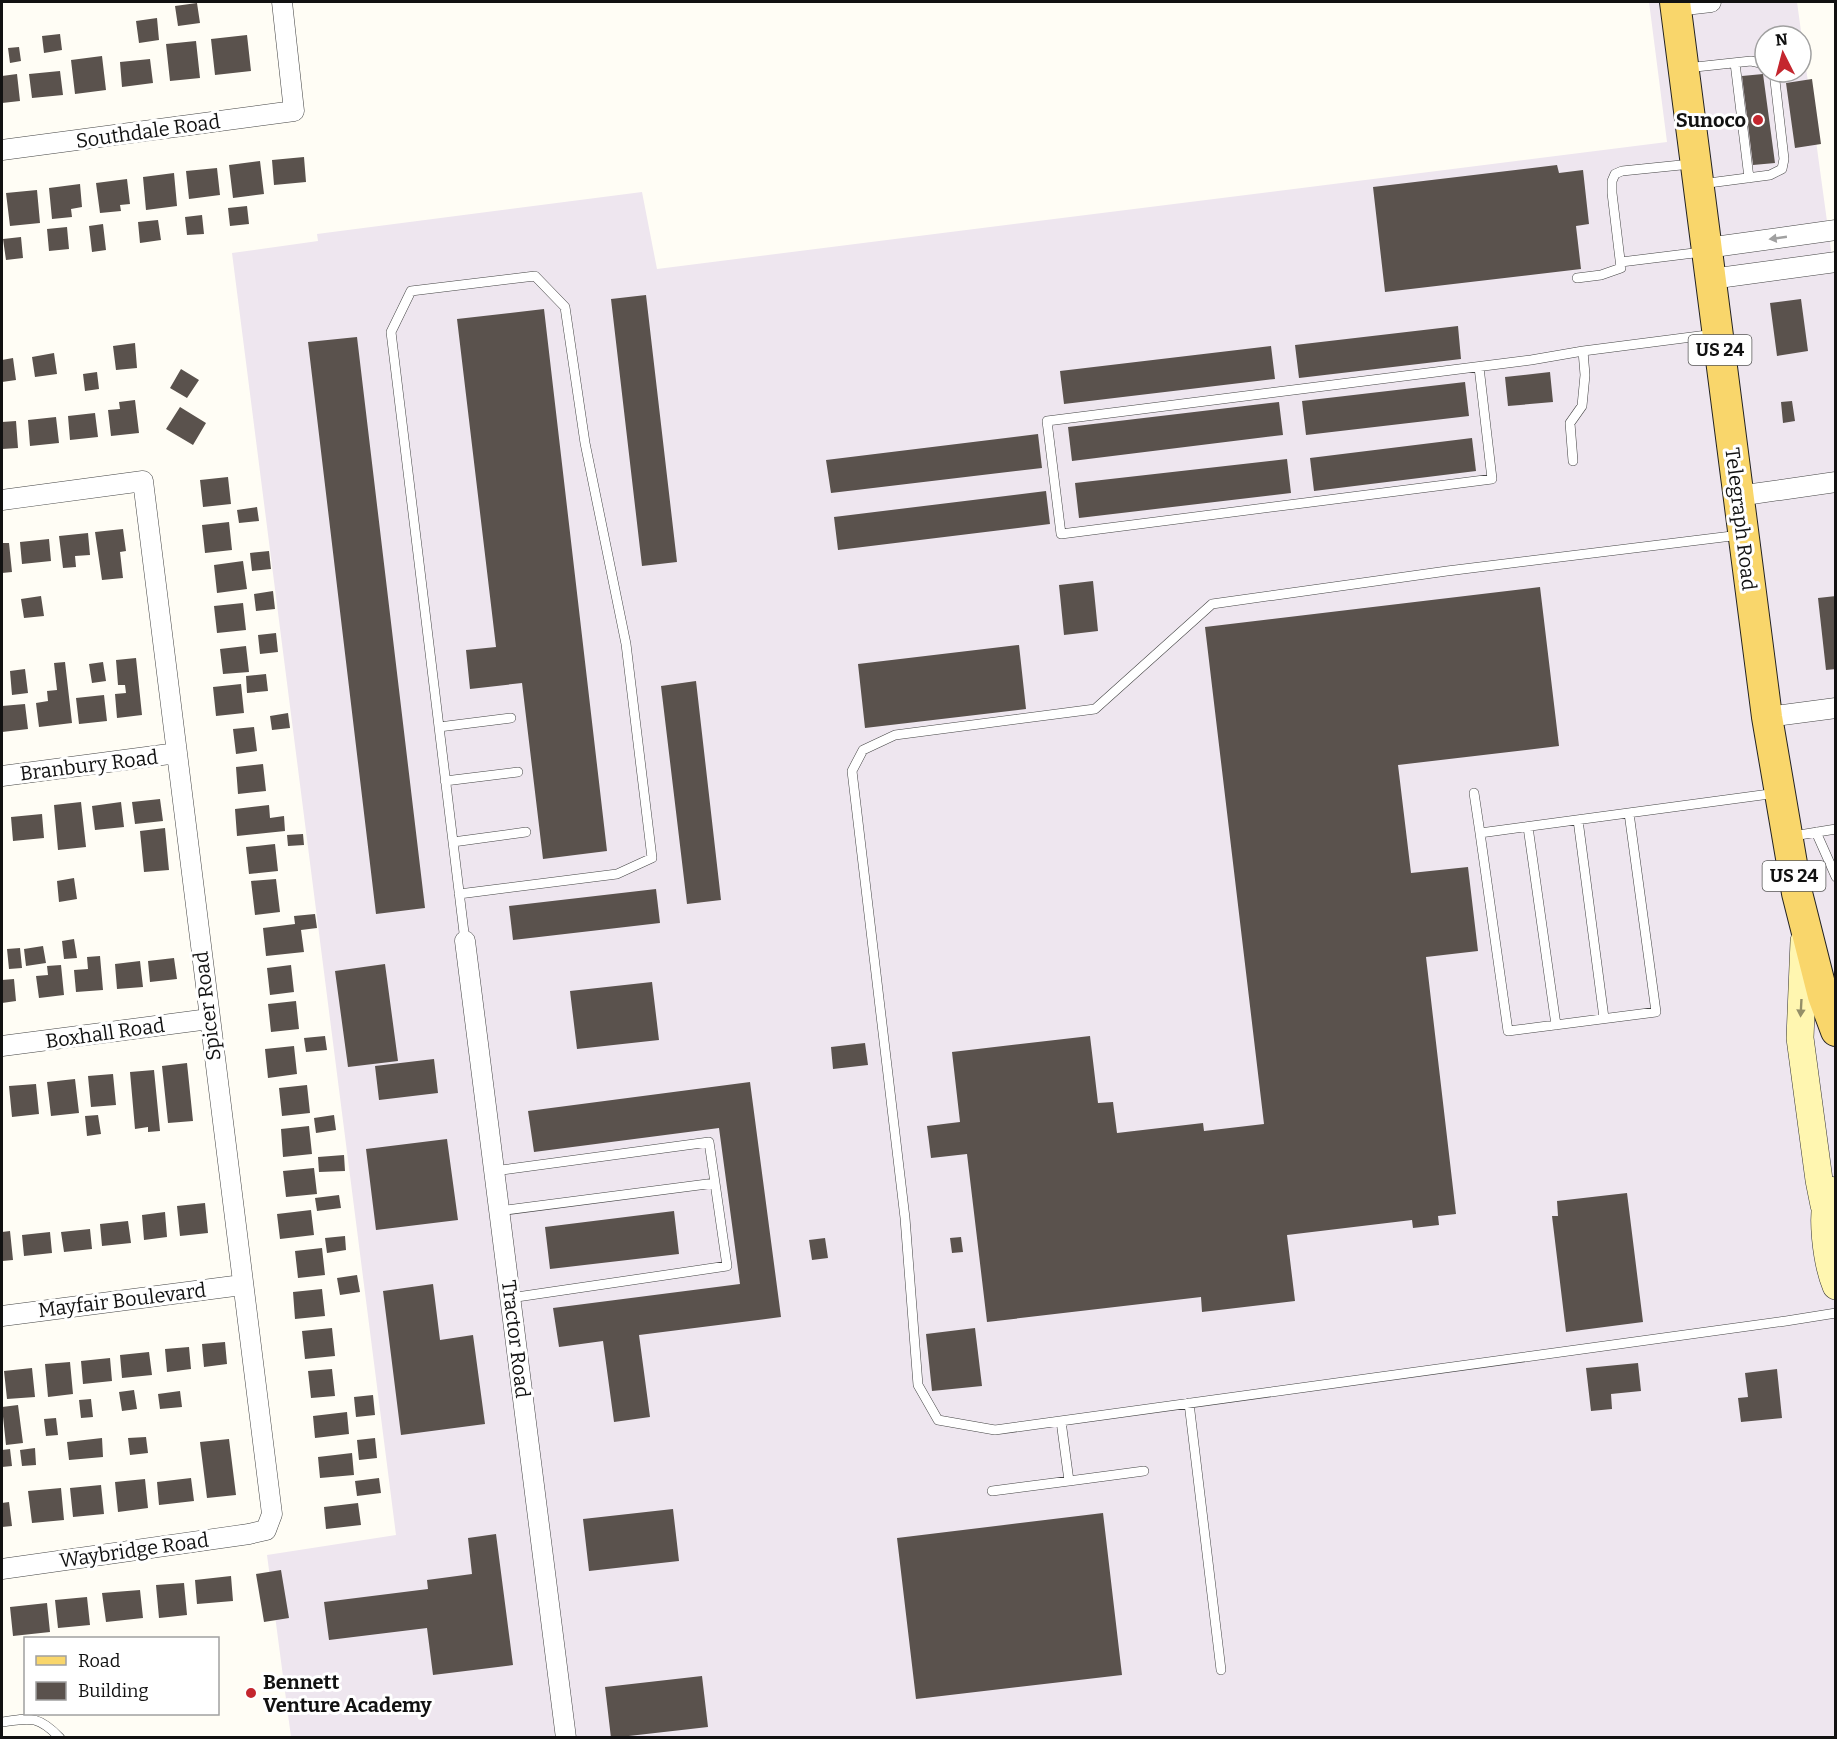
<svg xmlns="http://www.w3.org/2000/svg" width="1837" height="1739" font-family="Bitter,serif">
<rect width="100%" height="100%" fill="#fffdf5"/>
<path fill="#eee6ef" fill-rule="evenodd" d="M1649,2H1797L1836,287L1835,1737H291L267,1555L396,1535L232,253L318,241L317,234L642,192L657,269L1667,142ZM1765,36H1801V72H1765Z"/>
<path fill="#5a524d" d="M197,3L200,23L178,26L175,6Z
M157,18L159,40L139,43L136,21Z
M60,34L62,50L44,53L42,36Z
M247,35L251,71L215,75L211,39Z
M196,41L200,78L170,81L166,44Z
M19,47L21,61L10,63L8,48Z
M102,56L106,90L75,94L71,60Z
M150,59L153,83L122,87L120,62Z
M60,71L63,95L32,98L29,74Z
M17,74L20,101L2,103V76Z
M1763,74L1775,163L1753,165L1742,76Z
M1812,79L1821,144L1795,148L1786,83Z
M304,157L306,182L274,185L272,160Z
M260,161L264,194L233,198L229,165Z
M1557,165L1559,173L1583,170L1589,224L1576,226L1581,269L1385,292L1373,187Z
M217,168L220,195L189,199L186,171Z
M174,173L177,206L146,210L143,177Z
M127,179L130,204L120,205L121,211L100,213L96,183Z
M80,184L82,207L71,209L72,217L52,219L49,188Z
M37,190L40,223L10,226L6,193Z
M247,206L249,224L230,226L228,208Z
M202,215L204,234L187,235L185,217Z
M158,220L161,240L140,243L138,222Z
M103,224L106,250L92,252L89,226Z
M67,227L69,249L49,251L47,229Z
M21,237L23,258L6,260L3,239Z
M646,295L677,562L642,566L611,299Z
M1801,299L1808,351L1777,356L1770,303Z
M544,309L607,851L543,859L522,683L470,689L466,650L496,647L457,319Z
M1458,326L1461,359L1299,378L1295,345Z
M357,337L425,908L376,914L308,342Z
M135,343L137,368L116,370L113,346Z
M1271,346L1275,379L1064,404L1060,371Z
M54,353L57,374L35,377L32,357Z
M13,358L16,380L2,382V360Z
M181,369L199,380L187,398L170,388Z
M97,372L99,389L85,391L83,374Z
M1550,372L1553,402L1508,406L1505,377Z
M1465,382L1469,416L1306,435L1302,401Z
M135,400L139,433L111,436L108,410L120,409L119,402Z
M1792,401L1795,421L1783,423L1781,402Z
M1279,402L1283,435L1072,461L1068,427Z
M180,407L206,423L193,445L166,429Z
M95,413L98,437L70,440L68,416Z
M56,417L59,443L30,446L28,420Z
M16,421L18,448L2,449V422Z
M1038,434L1042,468L831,493L826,460Z
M1472,438L1476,471L1314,491L1310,458Z
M1287,459L1291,493L1079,518L1075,483Z
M228,477L231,504L203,507L200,480Z
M1046,491L1050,524L838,550L834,517Z
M257,507L259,521L239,523L237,510Z
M229,522L232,550L205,553L202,525Z
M123,529L126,551L120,552L123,578L102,580L95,532Z
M88,533L90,555L75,556L76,567L63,568L59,536Z
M49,539L51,561L22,564L20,542Z
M2,543H9L12,572L2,573Z
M269,551L271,569L252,571L250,553Z
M243,561L247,589L217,593L214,565Z
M1093,581L1098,631L1064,635L1059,585Z
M1540,587L1559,746L1398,765L1411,873L1468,867L1478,951L1426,957L1456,1214L1438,1216L1439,1225L1413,1228L1412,1220L1287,1235L1295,1301L1202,1312L1201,1297L987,1322L967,1154L931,1158L927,1126L960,1122L952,1052L1090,1036L1098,1103L1113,1102L1117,1133L1203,1123L1204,1131L1264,1124L1205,627Z
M273,591L275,609L256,611L254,594Z
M41,596L44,616L24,618L21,599Z
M1836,596V669L1826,670L1818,598Z
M243,603L246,630L217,633L214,606Z
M276,633L278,652L260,654L258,635Z
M1019,645L1026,709L865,728L858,664Z
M246,646L249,672L223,674L220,649Z
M136,658L142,715L117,718L115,694L126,693L125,685H118L116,660Z
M65,662L72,723L39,727L36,703L48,701L47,691L57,690L54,663Z
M103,662L106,681L92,683L89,664Z
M25,669L28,693L12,695L10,671Z
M266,674L268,691L247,693L246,676Z
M696,681L721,900L687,904L661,686Z
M241,684L244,713L216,716L213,687Z
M104,695L107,721L79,724L76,698Z
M25,704L28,729L2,732V706Z
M288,713L290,728L272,730L270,716Z
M254,727L257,751L236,754L233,729Z
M263,764L266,791L238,794L236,767Z
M160,799L163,821L135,824L132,802Z
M81,802L86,847L58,850L54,805Z
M121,802L124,827L95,830L92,806Z
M269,805L270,818L284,816L285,831L237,836L235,809Z
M42,814L44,838L13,841L11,817Z
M165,828L169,870L144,872L140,831Z
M303,834L304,845L288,846L287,835Z
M275,844L278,871L249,874L246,847Z
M74,878L77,899L59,902L57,881Z
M276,879L280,912L255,915L251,881Z
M656,889L660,923L513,940L509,906Z
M315,914L317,928L301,930L304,952L266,956L263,928L295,924L294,916Z
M74,939L77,958L64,959L62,941Z
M43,946L46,963L26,966L24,949Z
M20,948L22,968L9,969L7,949Z
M100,956L103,990L76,992L74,970L88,969L87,957Z
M174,958L177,979L150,982L148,961Z
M140,961L143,987L117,989L115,964Z
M385,964L398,1061L348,1067L335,971Z
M61,965L64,995L39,998L36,976L48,975L47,966Z
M291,965L294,992L270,995L267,968Z
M14,979L16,1001L2,1003V980Z
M652,982L659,1040L577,1049L570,991Z
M296,1001L299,1029L271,1032L268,1004Z
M325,1036L327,1050L306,1052L304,1038Z
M865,1043L868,1065L833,1069L831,1047Z
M294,1046L297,1074L268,1078L265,1049Z
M434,1059L438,1093L379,1100L375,1066Z
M187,1063L193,1121L168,1123L162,1066Z
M154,1070L160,1131L148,1132V1127L135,1129L130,1072Z
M113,1074L116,1105L91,1107L88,1076Z
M75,1079L79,1113L51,1116L47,1082Z
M750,1082L781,1317L639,1335L650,1417L614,1422L603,1341L559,1347L553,1308L740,1284L719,1128L534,1152L528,1111Z
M36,1084L39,1114L12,1117L9,1086Z
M307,1085L310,1113L282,1116L279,1088Z
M98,1115L101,1134L87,1136L85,1116Z
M334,1115L336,1130L316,1133L314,1118Z
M309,1126L312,1154L283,1157L281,1129Z
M447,1139L458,1220L376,1230L366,1149Z
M344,1155L345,1171L319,1172L318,1157Z
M314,1168L317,1194L286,1197L283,1171Z
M1627,1193L1643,1322L1566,1332L1552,1216H1558L1557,1201Z
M339,1195L341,1208L317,1211L315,1198Z
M205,1203L208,1233L180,1236L177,1206Z
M311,1210L314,1235L280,1239L277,1214Z
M674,1211L679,1254L550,1269L545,1227Z
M165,1212L167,1237L144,1240L142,1215Z
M128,1221L131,1243L102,1246L100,1224Z
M90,1229L92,1249L64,1252L61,1232Z
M10,1231L13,1260L2,1261V1232Z
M50,1232L52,1253L24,1256L22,1235Z
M345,1236L346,1250L327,1253L325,1238Z
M961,1237L963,1252L952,1253L950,1238Z
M825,1238L828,1258L812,1260L809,1240Z
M322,1248L325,1275L298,1278L295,1251Z
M357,1275L360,1292L340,1295L337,1278Z
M433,1284L440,1340L473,1335L485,1424L401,1435L383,1291Z
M322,1289L325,1316L295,1319L293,1292Z
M332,1328L335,1356L305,1359L302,1331Z
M975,1328L982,1386L932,1391L926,1334Z
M225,1342L227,1364L204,1367L202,1344Z
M189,1347L191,1369L167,1372L165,1349Z
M149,1352L152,1375L122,1378L120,1355Z
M110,1358L112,1381L83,1384L81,1361Z
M70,1362L73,1394L48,1397L45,1364Z
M1638,1363L1641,1391L1611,1394L1612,1409L1591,1411L1586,1368Z
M32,1368L35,1397L7,1399L4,1371Z
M332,1369L335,1396L311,1398L308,1371Z
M1777,1369L1782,1418L1741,1422L1738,1398L1748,1397L1745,1373Z
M134,1390L137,1409L122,1411L119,1392Z
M180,1391L182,1407L160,1409L158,1394Z
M373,1395L375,1415L356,1417L354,1397Z
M91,1399L93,1417L81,1418L79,1400Z
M18,1405L23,1443L6,1445L2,1407Z
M347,1412L349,1434L315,1438L313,1416Z
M56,1418L58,1435L46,1436L44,1419Z
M146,1437L148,1453L130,1455L128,1438Z
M102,1438L103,1457L69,1460L67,1442Z
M375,1438L377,1458L359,1460L357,1440Z
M229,1439L236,1495L207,1498L200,1442Z
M35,1448L36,1465L22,1466L20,1450Z
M10,1449L12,1466L2,1467V1450Z
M352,1453L354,1475L320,1478L318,1457Z
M191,1478L194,1501L159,1505L157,1482Z
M379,1478L381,1493L357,1496L355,1481Z
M145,1479L148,1508L118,1512L115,1482Z
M101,1485L104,1514L73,1517L70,1488Z
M61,1488L64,1520L32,1523L28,1491Z
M9,1502L12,1526L2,1527V1503Z
M358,1503L361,1525L326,1529L324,1507Z
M673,1509L679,1561L589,1571L583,1519Z
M1103,1513L1122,1675L916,1699L897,1538Z
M496,1534L513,1665L433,1675L427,1628L329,1640L324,1602L428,1589L427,1580L472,1574L468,1538Z
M281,1570L289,1618L264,1622L256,1574Z
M231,1576L233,1601L197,1604L195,1580Z
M184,1583L187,1615L159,1618L156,1585Z
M140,1590L143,1618L106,1622L102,1593Z
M87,1597L90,1625L58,1628L55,1600Z
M47,1603L50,1632L13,1636L10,1607Z
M702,1676L708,1727L611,1738L605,1687Z"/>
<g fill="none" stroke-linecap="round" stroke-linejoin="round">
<defs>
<path id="lane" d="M1735,63L1749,178
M1686,68L1751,61L1765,64
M1701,184L1770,175L1782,169L1784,159L1774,72
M1621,262L1702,252
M1577,278L1601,275L1621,268L1612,193V181L1615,174L1622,171L1691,164
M1479,367L1492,479L1061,534L1047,421L1531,360L1583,351
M1573,461L1570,423L1582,406L1585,375L1583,351L1715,334
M1740,535L1447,571L1212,604L1095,709L895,735L863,750L852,771L905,1218L918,1385L938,1420L995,1430L1786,1321L1836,1313
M439,727L511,718
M445,781L518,772
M1474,793L1480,833L1777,793
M1578,820L1604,1018
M1528,827L1556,1025
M1816,832L1836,877
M1480,833L1508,1031L1656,1012L1629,813
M1793,836L1836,829
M453,842L526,832
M459,894L617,874L652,858L626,644L585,443L565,307L535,276L411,291L391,332L453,842L465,941
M494,1171L709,1142L715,1183L499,1211
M510,1298L727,1266L715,1183
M1189,1403L1221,1670
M1069,1481L1144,1471
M992,1491L1069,1481L1061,1421
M2,1722C30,1718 38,1715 60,1738"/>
<path id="street" d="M1676,6L1711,2
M2,150L294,111L282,2
M1707,248L1836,230
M1711,279L1836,262
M1738,496L1836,482
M2,500L143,481L272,1514L266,1530L249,1534L2,1569
M1767,717L1836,708
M2,776L177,753
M465,941L566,1738
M2,1046L209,1019
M2,1316L242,1285"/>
<path id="secondary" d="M1804,941L1800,1038L1819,1180L1824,1205
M1830,1190C1819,1211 1827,1264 1836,1286"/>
<path id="primary" d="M1675,2L1767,717L1797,893L1823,996L1836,1031"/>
</defs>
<use href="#lane" stroke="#444" stroke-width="10"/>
<use href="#street" stroke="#444" stroke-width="21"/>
<use href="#secondary" stroke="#333" stroke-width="28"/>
<use href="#primary" stroke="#222" stroke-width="32"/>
<use href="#lane" stroke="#fff" stroke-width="9"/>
<use href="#street" stroke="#fff" stroke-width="20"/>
<use href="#secondary" stroke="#fff6b0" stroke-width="27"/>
<use href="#primary" stroke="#f9d66b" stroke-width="30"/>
</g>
<defs><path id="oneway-solid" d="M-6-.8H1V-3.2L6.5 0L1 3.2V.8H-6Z" transform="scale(1.5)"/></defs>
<use fill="#a0a0a0" href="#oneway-solid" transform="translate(1778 238) rotate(172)"/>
<use fill="#948f68" href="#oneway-solid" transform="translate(1801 1008) rotate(93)"/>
<g fill="#c4262e" stroke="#fff" stroke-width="2">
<circle cx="1758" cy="120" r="6"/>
<circle cx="251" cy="1693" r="6"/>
</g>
<g text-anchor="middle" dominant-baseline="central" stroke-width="6" stroke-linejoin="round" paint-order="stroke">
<g fill="#fff" stroke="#585858" stroke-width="1.5">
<rect x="1688.5" y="335" width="63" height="30" rx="4.5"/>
<rect x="1762.5" y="861" width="63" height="30" rx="4.5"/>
</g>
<g font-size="18" font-weight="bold" fill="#111">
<text x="1720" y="350">US 24</text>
<text x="1794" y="876">US 24</text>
</g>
<g font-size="20" font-weight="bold" fill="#111" stroke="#fff" text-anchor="end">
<text x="1746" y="120">Sunoco</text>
<text x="263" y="1682" text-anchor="start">Bennett<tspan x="263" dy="23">Venture Academy</tspan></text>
</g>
<g font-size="20" fill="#111" stroke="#fff">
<text transform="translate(148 131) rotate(-8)">Southdale Road</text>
<text transform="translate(1741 519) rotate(83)">Telegraph Road</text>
<text transform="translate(89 765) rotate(-7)">Branbury Road</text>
<text transform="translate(207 1006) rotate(-97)">Spicer Road</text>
<text transform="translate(105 1033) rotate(-8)">Boxhall Road</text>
<text transform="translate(122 1300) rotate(-7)">Mayfair Boulevard</text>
<text transform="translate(516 1339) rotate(83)">Tractor Road</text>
<text transform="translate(134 1550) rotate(-8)">Waybridge Road</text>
</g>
</g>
<rect width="1837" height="1739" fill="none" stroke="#111111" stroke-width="6"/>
<rect x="24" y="1637" width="195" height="78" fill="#ffffff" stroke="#a0a0a0" stroke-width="1.5"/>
<rect x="36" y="1656" width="30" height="9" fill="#f9d66b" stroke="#a0a0a0" stroke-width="1.5"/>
<text x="78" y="1667" font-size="18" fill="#111111">Road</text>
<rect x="36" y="1682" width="30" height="18" fill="#5a524d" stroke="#a0a0a0" stroke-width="1.5"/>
<text x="78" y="1697" font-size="18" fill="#111111">Building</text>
<g transform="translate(1783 54) rotate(354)"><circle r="28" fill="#ffffff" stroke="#a0a0a0" stroke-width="1.5"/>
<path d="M0-4.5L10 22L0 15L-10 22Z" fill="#c4262e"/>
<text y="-9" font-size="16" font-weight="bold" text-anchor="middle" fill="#111111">N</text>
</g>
</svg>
